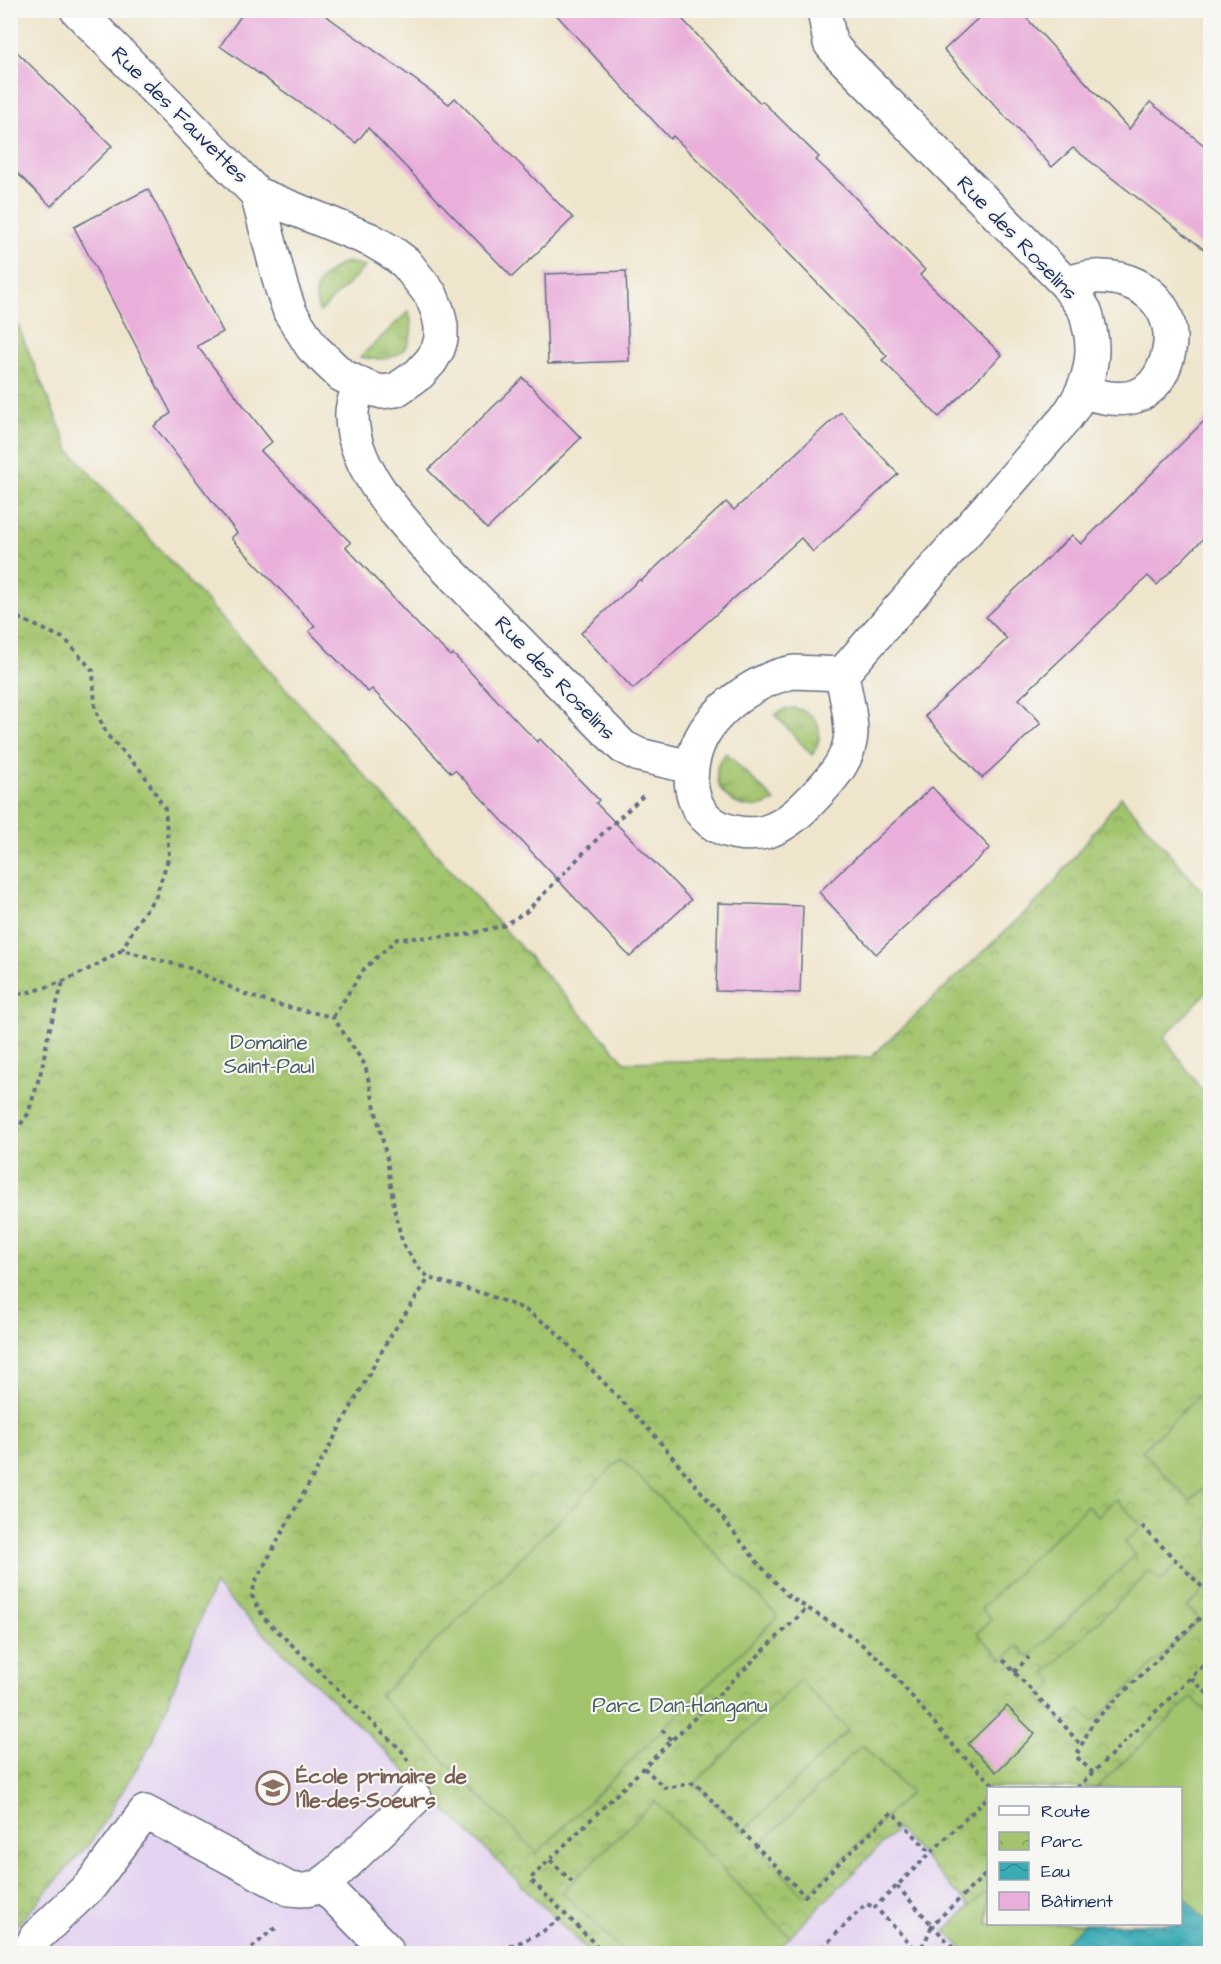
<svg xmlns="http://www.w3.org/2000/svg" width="1221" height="1964" font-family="'Architects Daughter',sans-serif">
<defs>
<pattern id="grass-tufts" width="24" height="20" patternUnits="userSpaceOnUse" patternTransform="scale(1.5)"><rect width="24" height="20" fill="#a2c46c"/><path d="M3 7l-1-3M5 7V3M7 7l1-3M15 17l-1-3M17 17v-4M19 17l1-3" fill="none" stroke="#83a05c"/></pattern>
<pattern id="park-crowns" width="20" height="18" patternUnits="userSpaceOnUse" patternTransform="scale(1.5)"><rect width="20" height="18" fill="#a2c46c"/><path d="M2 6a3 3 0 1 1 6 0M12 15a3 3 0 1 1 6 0" fill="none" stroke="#83a05c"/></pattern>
<pattern id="water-waves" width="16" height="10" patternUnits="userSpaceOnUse" patternTransform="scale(1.5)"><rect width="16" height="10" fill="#3aabb5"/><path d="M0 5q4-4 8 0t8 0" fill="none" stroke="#308c96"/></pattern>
</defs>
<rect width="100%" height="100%" fill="#f6f6f2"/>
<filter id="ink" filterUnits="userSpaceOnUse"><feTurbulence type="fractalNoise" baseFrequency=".0167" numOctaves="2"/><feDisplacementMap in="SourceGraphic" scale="12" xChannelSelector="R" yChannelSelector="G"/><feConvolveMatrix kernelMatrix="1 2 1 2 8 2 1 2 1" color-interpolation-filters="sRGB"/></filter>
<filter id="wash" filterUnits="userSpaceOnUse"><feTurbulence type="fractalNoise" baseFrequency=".008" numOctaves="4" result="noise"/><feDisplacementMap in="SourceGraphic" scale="24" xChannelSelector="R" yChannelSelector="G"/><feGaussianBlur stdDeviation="1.35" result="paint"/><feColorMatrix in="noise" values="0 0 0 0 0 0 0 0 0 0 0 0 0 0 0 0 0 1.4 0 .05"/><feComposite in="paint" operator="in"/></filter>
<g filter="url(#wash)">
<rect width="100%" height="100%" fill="#efe5cc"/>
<path fill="#e4d3f1" d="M214,1585L464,1828L590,1953L11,1954V1932L93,1839L152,1743Z
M897,1828L970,1907L945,1931L967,1953L773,1954Z"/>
<path fill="url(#grass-tufts)" stroke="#5e7a65" stroke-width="1.5" d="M346,262L366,266L320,312C308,286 323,273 346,262Z
M409,311C419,349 397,365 360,357Z
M794,708C820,714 826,733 812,755L775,715L784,709Z
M726,753L775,801C770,803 763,807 757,807C734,809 711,790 718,765C720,761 724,756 726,753Z"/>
<path fill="url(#park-crowns)" stroke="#5e7a65" stroke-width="1.5" fill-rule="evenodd" d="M10,307L70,451L625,1062L871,1057L1045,894L1121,797L1210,900V989L1164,1037L1210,1102V1953H967L945,1931L970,1907L897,1829L773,1953H590L464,1828L214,1585L152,1743L93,1839L11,1932ZM988,1788H1180V1924H988Z"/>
<path fill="#a2c46c" stroke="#5e7a65" stroke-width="1.5" d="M1210,1384V1481L1190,1501L1142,1451Z
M621,1459L778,1616L537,1853L380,1696Z
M1116,1499L1142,1526L1124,1543L1135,1555L1029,1657L1018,1646L1003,1660L977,1633L992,1619L981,1608L1087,1506L1098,1516Z
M1179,1563L1205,1590L1187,1607L1199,1620L1093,1722L1081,1710L1064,1725L1039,1698L1055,1683L1045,1673L1150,1571L1161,1580Z
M800,1680L848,1730L743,1832L695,1783Z
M1192,1697L1210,1716V1953H967L945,1931L988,1890V1924H1180V1788H1096Z
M862,1745L910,1793L805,1896L757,1848Z
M655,1801L790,1937L773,1953H624L562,1892Z"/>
<path fill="url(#water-waves)" stroke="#2a6d8a" stroke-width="1.5" d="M1181,1894L1210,1926V1950L1206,1953H1145L1140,1949L1135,1954H1058L1055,1951L1084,1924H1180Z"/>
<g id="blocks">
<path fill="#e9aeda" d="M245,10H318L449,104L455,98L573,218L512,277L368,128L356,143L220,46Z
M552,10H674L760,103L762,101L819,157L816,160L848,190L925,270L920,275L1002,355L939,417L882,360L887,356L730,192L673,136L670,139Z
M987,10H1019L1129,129L1150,102L1210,150V254L1073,148L1052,167L944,50Z
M10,45L112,146L51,206L10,166Z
M148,189L223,332L197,346L272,442L261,451L351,543L346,547L423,630L451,656L453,654L537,742L540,739L599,800L596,803L691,900L630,957L455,770L451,773L372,689L368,692L309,631L315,626L231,538L237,533L154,426L171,413L74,227Z
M626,271L629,361L548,364L545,274Z
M523,378L581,438L487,529L428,470Z
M841,412L898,474L813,552L801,538L633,689L581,633L640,579L641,581L726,502L734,510Z
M1210,415V532L1157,585L1148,576L1019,699L1041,723L982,778L925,716L1007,639L986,617L1072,535L1081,544Z
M932,787L990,848L876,954L819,892Z
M718,903L803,906L800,993L716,991Z
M1007,1706L1035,1734L996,1772L968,1744Z"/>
</g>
</g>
<g filter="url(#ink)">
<use href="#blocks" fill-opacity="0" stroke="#656f84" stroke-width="1.5"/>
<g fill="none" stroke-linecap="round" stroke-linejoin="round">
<defs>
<path id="minor" d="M77,10L257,194L371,240L390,251L406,263L431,295L438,312L441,326V339L438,349L431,361L419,374L396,390L382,392L368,388L341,375L312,347L290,312L281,286L257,194
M824,10L830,43L839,54L1066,284C1072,293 1080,302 1085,311C1088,317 1088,324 1090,330C1097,362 1085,393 1065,419L842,674
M1066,284C1077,280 1090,276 1102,277C1152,278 1184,319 1164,367C1159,380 1149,392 1136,396C1118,402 1099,396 1082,392
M359,386C356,396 351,407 352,417C353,471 406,526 441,562
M446,568L623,747L639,755L691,767
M794,672L842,674C845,693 851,713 851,733C850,757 835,775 819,792C804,808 787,826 765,832C754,835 743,834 733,832C684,821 683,767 705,731C723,703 762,677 794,672Z
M322,1884L386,1949
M28,1954L36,1937L91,1885L145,1812L289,1889C310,1892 317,1889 333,1876L415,1798"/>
</defs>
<use href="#minor" stroke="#656f84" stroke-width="36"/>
<path stroke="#656f84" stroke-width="4" stroke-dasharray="4.5 4.5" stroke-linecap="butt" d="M10,614L65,639L93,671L95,709L107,735L143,773L165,809L169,856L156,896L138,921L122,950
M10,995C50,991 88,971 122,950L189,968L247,995L275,1004L333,1017L365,1065L387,1159L395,1213L403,1244L418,1267L429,1278L485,1294L524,1309L553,1329L655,1436L718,1512L757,1562L787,1595L854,1638L883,1662L957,1750L997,1788
M333,1017L364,969L397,939L464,935L502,926L526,912L602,834L644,795
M10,1139L28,1114L42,1068L48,1035L63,982
M1142,1526L1210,1595
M1003,1660L1064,1725L1081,1746
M1014,1672L1029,1657
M1191,1678L1210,1696
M662,1730L672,1740
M408,1761L402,1751L264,1618L252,1596L255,1582L389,1338L429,1278
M644,1768L665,1788L695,1783L805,1896L892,1812L931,1853
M1093,1773L1076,1756L1093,1722L1210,1608
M1077,1788L1210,1659
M550,1860L572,1882
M897,1886L932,1925L925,1942L918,1951
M245,1954L272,1930L280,1927
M484,1954L521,1942L541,1933L566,1914
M605,1954L530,1879L808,1607
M816,1954L866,1904L875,1907
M920,1954L875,1907L988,1797
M959,1954L932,1925L988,1872"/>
<use href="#minor" stroke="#fff" stroke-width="33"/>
</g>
</g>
<defs>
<symbol id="school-ring" viewBox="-11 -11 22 22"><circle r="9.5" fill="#f6f6f2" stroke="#8d6e63" stroke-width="1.5"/><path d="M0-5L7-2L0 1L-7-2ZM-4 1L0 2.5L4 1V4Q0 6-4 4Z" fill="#8d6e63"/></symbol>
</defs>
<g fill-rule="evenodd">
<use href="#school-ring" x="254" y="1769" width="38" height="38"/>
</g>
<g text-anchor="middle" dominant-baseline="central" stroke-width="4.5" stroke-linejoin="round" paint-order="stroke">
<g font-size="21" fill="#1b2f5e" stroke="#f6f6f2">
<text transform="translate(180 115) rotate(45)">Rue des Fauvettes</text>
<text transform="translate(1017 238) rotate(46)">Rue des Roselins</text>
<text transform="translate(555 678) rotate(46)">Rue des Roselins</text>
</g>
<g font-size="21" fill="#445c62" stroke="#f6f6f2">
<text x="269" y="1042">Domaine<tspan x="269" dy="24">Saint-Paul</tspan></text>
<text x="680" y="1705">Parc Dan-Hanganu</text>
</g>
<g font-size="21" font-weight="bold" fill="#785e54" stroke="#f6f6f2" text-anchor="start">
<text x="296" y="1776">École primaire de<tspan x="296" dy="24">l'Île-des-Soeurs</tspan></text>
</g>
</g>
<rect width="1221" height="1964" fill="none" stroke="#f6f6f2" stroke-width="36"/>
<rect x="987" y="1787" width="195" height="138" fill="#f6f6f2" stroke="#9ea6b7" stroke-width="1.5"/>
<rect x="999" y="1806" width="30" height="9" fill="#ffffff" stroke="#9ea6b7" stroke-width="1.5"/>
<text x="1041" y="1817" font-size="18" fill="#1b2f5e">Route</text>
<rect x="999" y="1832" width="30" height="18" fill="url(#park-crowns)" stroke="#9ea6b7" stroke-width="1.5"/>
<text x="1041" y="1847" font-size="18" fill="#1b2f5e">Parc</text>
<rect x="999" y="1862" width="30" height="18" fill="url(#water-waves)" stroke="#9ea6b7" stroke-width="1.5"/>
<text x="1041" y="1877" font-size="18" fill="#1b2f5e">Eau</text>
<rect x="999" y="1892" width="30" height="18" fill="#e9aeda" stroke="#9ea6b7" stroke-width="1.5"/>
<text x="1041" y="1907" font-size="18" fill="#1b2f5e">Bâtiment</text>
</svg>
